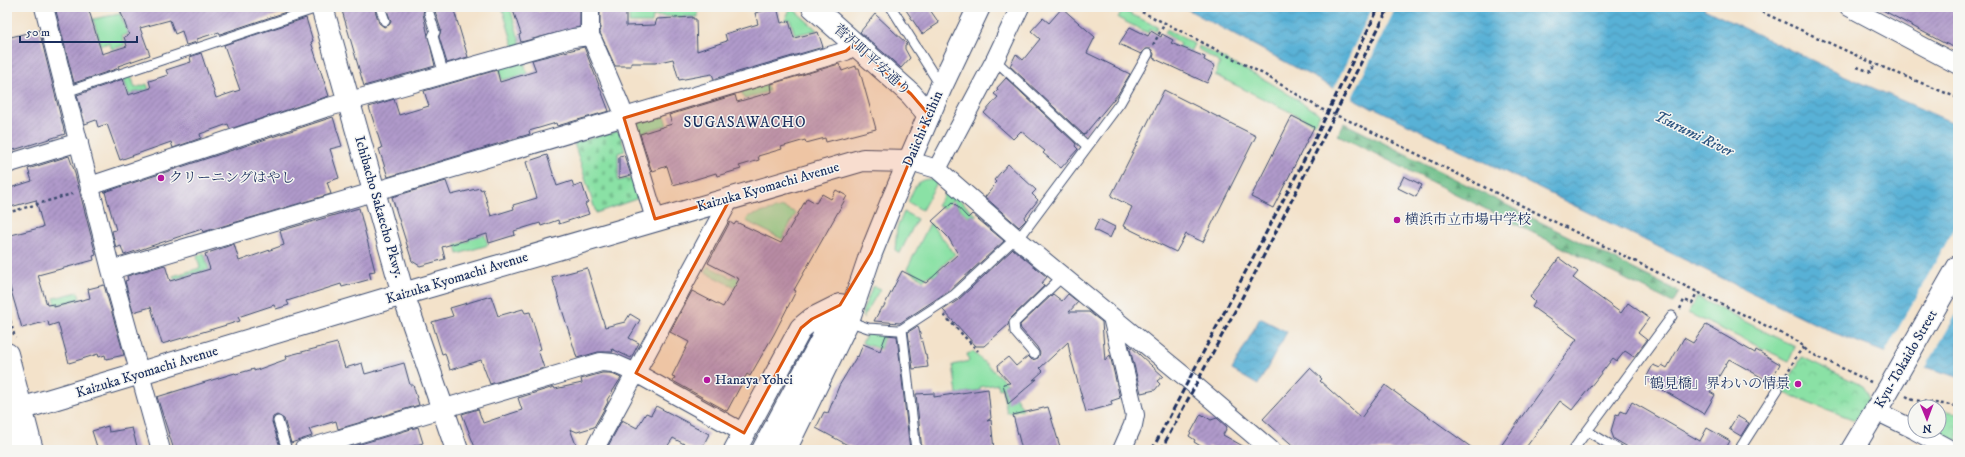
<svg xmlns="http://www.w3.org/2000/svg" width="1965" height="457" font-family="'IM FELL DW Pica','Noto Serif JP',serif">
<defs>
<pattern id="forest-firs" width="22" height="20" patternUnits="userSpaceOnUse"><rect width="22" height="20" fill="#6fbf8a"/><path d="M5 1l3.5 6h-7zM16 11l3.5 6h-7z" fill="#5a9c74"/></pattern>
<pattern id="cemetery-stones" width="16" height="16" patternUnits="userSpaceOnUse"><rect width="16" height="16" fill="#8ae1a5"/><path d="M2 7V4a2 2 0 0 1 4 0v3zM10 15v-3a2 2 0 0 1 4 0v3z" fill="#76c190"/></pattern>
<pattern id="park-crowns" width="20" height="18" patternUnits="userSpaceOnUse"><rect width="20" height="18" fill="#8ae1a5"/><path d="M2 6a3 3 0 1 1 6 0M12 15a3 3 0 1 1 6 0" fill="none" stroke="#76c190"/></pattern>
<pattern id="water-waves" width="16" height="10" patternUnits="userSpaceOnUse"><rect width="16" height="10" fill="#59b1d6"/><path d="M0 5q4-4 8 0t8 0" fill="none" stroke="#4990b1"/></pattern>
<pattern id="building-hatch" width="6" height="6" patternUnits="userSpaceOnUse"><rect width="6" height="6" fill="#b09aca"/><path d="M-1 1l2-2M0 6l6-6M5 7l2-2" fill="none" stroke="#8e7ea7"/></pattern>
</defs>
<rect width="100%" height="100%" fill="#f6f6f2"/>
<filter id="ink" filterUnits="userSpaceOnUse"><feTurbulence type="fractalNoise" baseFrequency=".025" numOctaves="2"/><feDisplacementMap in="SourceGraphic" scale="8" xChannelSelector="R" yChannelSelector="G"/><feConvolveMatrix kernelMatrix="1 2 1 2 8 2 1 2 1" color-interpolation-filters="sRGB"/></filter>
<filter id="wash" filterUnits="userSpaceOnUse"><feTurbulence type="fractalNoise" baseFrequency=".012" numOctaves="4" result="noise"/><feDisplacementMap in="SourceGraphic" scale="16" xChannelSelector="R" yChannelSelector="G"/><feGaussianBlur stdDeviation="0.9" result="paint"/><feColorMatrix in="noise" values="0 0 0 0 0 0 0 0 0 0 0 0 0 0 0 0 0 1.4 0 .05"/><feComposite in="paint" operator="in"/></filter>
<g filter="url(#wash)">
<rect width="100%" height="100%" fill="#f3e2ca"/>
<path fill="#8ae1a5" stroke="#528882" d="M502,7H510L521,46L514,48Z
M629,7H698V17L653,16L652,23H629Z
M791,7L817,30L795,35L790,19L785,20Z
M1122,10L1158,27L1156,31L1150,29L1148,33L1118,18Z
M120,14L128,34L122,36L125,45L112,49L109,43L101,45L93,19Z
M1167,29L1194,44L1190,52L1178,50L1181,44L1165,33Z
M1199,46L1269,82L1320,114L1315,124L1215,75L1220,63L1198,49Z
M524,61L527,74L502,80L499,67Z
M131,75L135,88L147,84L149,90L132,93L135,102L132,103L123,77Z
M766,83L769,91L744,99L741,91Z
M664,114L667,125L636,134L634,126L637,122Z
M928,179L938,181L922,210L908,202C913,192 915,180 928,179Z
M948,189L977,216L972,220L952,201L944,209L937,206Z
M783,207L796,213L782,239L746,221L749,216Z
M904,212L917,219L900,253L895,250L897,228Z
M930,223L955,254L938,270L940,273L935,278L931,274L924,280L907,269Z
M484,233L488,245L458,254L456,245L469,241L467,235Z
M204,253L214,287L211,288L205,270L174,279L173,276L200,268L197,256Z
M742,259L739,289L705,272L708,266L732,278Z
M873,286L880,289L863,318L862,312Z
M78,292L80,299L56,305L54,298Z
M1697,297L1795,347L1789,361L1688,313Z
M867,333L884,336L880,349L862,343Z
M973,352L1008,384L1023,409L1007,413L1002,388L999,389L998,384L980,387V390L957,394L953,365L969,361L967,354Z"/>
<path fill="url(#forest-firs)" stroke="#457774" d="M1344,123L1679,292L1673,303L1338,135Z"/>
<path fill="url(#cemetery-stones)" stroke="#528882" d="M617,131L620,133L625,151L618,153V181L634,177L639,198L596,213L574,143Z"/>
<path fill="url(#park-crowns)" stroke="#528882" d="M1802,357L1863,386C1874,401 1864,408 1855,420L1782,392Z
M1939,410L1958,413V441L1938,431Z"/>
<path fill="url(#water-waves)" stroke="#3a709a" d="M1183,7H1705L1704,9L1841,74L1958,125V377L1918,365L1832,332L1375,108L1373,109Z
M1260,318L1287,332L1258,385L1232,370Z"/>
<path fill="#f3e2ca" d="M1373,7H1396L1351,100L1333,90Z
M1958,222V311L1925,369L1884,354Z"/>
<g id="blocks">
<path fill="url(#building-hatch)" d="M55,7H88L102,54L127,46L124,37L129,35L119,7H301L220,34L219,32L197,39V42L186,45L182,31L175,34L170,20L140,28L150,55L118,66L119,68L74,83Z
M341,7H374L379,23L384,27L389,25L391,22L386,7H453L468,57L447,63L439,37L441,30L435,11L433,8L428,7L424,9L423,14L435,66L364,86Z
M512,7H536L538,12L552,7H580V27L521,42L519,35L521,34Z
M600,7H626V26L655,25L657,19L693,17V19H696L697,51L727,41L725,34L758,24L755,13L777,7L781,23L789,21L794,38L818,32L823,47L714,79L712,74L679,80L673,59L655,63H631V66H615L600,33Z
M904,7H928L939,23L922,34Z
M1877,7H1958V49L1942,42Z
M1062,8L1095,37L1087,53L1130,74L1118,94L1084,135L1010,66L1016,54L1023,60L1040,39L1031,31L1043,18L1049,23Z
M875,14L907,44L905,45V49L910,58L901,68L860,32Z
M306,18L313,41L311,42L329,96L230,129L228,124L200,134L201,138L173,148L171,142L120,160L107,124L98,127L96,120L85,124L77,95L123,79L128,95L151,88L149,81L168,75L166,70L191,62L190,57L201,53L216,98L240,90L224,45Z
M1130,27L1148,36L1151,31L1161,37L1162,34L1173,40L1171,43L1205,57L1204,60L1215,66L1207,83L1153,58L1154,54L1151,49H1145L1141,54L1119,44Z
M39,30L65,134L7,152V38Z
M584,47L609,111L557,126L556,123L529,131L530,134L388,177L379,149L382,148L369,107L394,99L399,115L429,106L424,91L497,70L500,82L536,71L532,60Z
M839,64L842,71L856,66V68H859L876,129L826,142L825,138L806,143L805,140L781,147L782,149L758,156L759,160L739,166L741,169L717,176L716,173L680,184V183L673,185L667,166L653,171L651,169L640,134L672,124L669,115L735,95L737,102L772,92L771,84Z
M1006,78L1076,144L1075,146L1078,149L1061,168L1043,153L1045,151L1021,131L1013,139L984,113L998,97L994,94L998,90L997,88Z
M1164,90L1256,136L1203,242L1186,234L1176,252L1123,226L1132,207L1111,196Z
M1292,116L1314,127L1273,208L1251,197Z
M333,117L342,146L330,149L339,178L327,182L331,194L203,232L202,229L124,255L121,246L116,248L112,231L116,230L105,192Z
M547,155L557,186L572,181L574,187L582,184L588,202L585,204L589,214L559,224L558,220L541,226L540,223L514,231L515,235L489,243L487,234L442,247L445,259L420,266L412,261L392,197L446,181L451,195L480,188L481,190L483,189L491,216L514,209L513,205L537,198L526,162Z
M624,155L631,175L619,178V156Z
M69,156L74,170L96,255L93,256L94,260L38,275L47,305L54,304V307L90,298L88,289L104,285L124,355L106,359L105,355L99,357L98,354L69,363L58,323L49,326L48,321L22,328L7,277V236L43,227L36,200L7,208V189L32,181L28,169Z
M1008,164L1036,190L1032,194L1038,200L1024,218L1026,220L1019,227L985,197L994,186L993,185L996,182L994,180Z
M1404,176L1422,185L1416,197L1398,188Z
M836,190L847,196L794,290L796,291L774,334L750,376L747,374L727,411L673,381L675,377L672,376L689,342L670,332L692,291L723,307L739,279L708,263L730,222L734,225L736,222L781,243L807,198L816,203L822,194L831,199Z
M953,202L968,218L972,214L1004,241L950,290L900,323L874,321L881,308H883L902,271L926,283L958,254L948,237L932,221Z
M359,208L375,271L369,272L371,279L342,287L341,284L287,301L289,305L276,309L274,305L238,317L240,321L162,344L151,307L133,312L125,281L128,280L127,276L165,265L170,281L210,269L205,254L234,244L239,261L284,245L280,231Z
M1099,219L1115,227L1110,238L1094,230Z
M1013,249L1047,277L1041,284L1044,286L1010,319L1008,325L984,346H976L943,310L958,300Z
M1559,258L1578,272L1573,278L1621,313L1628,303L1649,318L1638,333L1647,340L1634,357L1625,351L1617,361L1613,358L1572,410L1560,401L1524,450H1498L1577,339L1532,307L1535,302L1530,297Z
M587,268L605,327L625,322L630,314L640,320L629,338L639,343L631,358L612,349L613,352H598L577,358L552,277Z
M1053,294L1062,301L1068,294L1078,302L1069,312H1089L1102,322L1105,361L1110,355L1120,398L1111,401L1112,405L1086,412L1070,354L1068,342L1040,368L1043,371L1033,380L1037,379L1008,404L1003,384L1010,383L999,371L998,365L1008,357L1016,366L1028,356L1032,360L1038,358L1040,353L1037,347L1021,329L1020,325Z
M491,296L498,316L523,309L525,313L530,312L541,349L538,350L544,368L490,384L481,360L450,370L445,353L442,354L432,322L453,316L450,308Z
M1706,325L1755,353L1756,350L1780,364L1770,382L1729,359L1710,392L1715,395L1704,414L1651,383L1653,380L1647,376L1653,365L1660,368L1662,365L1667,368L1684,338L1693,343Z
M918,326L925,354H926L928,367L913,369L908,332Z
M886,335L897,336L910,450H857L816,428L824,412L828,413L839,386L857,356L858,357L863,344L880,351Z
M337,343L345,368L362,363L365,374L404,363L410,385H413L419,405L338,429L336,421L309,429L312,436L291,443L284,419L277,415L273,417L272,422L280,447L268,450H174L157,397L235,373L236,374L254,369V371L287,359L286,356Z
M1129,345L1163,376L1157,381L1160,384L1155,390L1141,393Z
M1310,368L1322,379L1320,381L1361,418L1385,385L1475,450H1298L1263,419Z
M602,373H610L621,378L607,400L608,402L594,427L577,432L570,429L578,450H476L462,414L478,409L483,423L522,410L518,398L554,387L555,389L582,383L581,379Z
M988,389L991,418L987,421L991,420L994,450H922L916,394L934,393V397Z
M1632,402L1700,441L1707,428L1730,441L1725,450H1633L1614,439L1611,431L1616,414L1619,415L1621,411L1626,413Z
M656,406L709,434L701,450H695L673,438L665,450H606L622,420L637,428L646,413L651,415Z
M1048,407L1061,450H1022L1013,415Z
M1201,414L1211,420L1217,418L1227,427L1223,435L1250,450H1215L1209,446L1207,450L1194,442L1195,440L1189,436Z
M1737,416L1749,423L1741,436L1729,429Z
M108,426L109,432L132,428L138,450H98L92,431Z
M418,427L423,443L401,450H348L347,448Z"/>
</g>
</g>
<g filter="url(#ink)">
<use href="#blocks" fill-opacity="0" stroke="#3b4a6e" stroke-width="1"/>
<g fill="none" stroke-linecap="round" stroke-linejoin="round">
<defs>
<path id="lane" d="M380,7L385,21
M891,7L940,85
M429,13L435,32L433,36L444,75
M995,60L1087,146
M66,92L320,7
M848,321L868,328L898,330L902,329L954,295L1016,238L1023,233L1120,103L1148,54
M902,329L916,450
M1034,354L1015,332L1014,323L1063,276
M278,421L287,450
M1587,431L1619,450
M1573,450L1672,316
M1739,450L1778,389"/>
<path id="street" d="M44,7L111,270L161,450
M590,7V36L593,41L621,107L655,219
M1849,7L1958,65
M910,161L937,169L1016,238L1184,376L1271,450
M7,164L79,142
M937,169L995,60L1020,7
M90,186L325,108L573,38L590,36
M111,270L846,51L854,44
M1112,317L1135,415L1133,425L1122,450
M1876,411L1915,430
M1916,431L1951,450
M303,450L601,362L613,363L636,373L744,433
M594,450L731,197"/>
<path id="secondary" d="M322,7L403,294L457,450
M813,7L911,94L929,115
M7,354L32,450
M7,413L403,294L863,160L910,161
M7,417L15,450
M1852,450L1888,390L1958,267"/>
<path id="highway" d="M735,450L801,328L812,319L840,305
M763,450L839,308
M785,450L848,321L871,253L892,201L941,87L979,7"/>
</defs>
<use href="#lane" stroke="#3b4a6e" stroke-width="11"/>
<use href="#street" stroke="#3b4a6e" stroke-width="20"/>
<use href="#secondary" stroke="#3b4a6e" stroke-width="24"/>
<use href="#highway" stroke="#3b4a6e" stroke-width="24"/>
<path stroke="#3b4a6e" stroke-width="2.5" stroke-dasharray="3 3" stroke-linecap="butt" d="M1131,7L1165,23L1265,75L1321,109L1352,122L1799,342L1808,352L1871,382
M1751,7L1875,64L1958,98
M1153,45L1165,23
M1857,67L1871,72L1875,64
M7,213L75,193
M7,309L15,338
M1680,309L1684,300L1692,303L1697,292
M944,315L978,351
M1783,380L1798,354L1804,347
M1906,396L1913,400L1958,406"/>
<use href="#lane" stroke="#fff" stroke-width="9"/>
<use href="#street" stroke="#fff" stroke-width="18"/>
<use href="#secondary" stroke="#fff" stroke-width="22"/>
<use href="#highway" stroke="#fff" stroke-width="22"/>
<path stroke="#1b2f5e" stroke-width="3" stroke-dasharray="6 3" stroke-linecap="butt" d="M1152,450L1311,147L1379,7
M1161,450L1253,277L1389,7"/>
</g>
</g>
<path fill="#de5710" fill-opacity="0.2" stroke="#de5710" stroke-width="3" stroke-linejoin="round" d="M854,44L911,94L929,115L871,253L840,305L812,319L801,328L744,433L636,373L731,197L655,219L624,118L846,51Z"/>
<g fill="#b5179e" stroke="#f6f6f2" stroke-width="1.5">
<circle cx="161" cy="178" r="4"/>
<circle cx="1397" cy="220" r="4"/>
<circle cx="707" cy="380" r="4"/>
<circle cx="1798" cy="384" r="4"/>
</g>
<g text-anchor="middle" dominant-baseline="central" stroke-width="3" stroke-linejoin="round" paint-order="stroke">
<g font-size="14" fill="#1b2f5e" stroke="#f6f6f2">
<text transform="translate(872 60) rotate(42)">菅沢町平安通り</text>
<text transform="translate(923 129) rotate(-67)">Daiichi Keihin</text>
<text transform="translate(768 187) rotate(-16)">Kaizuka Kyomachi Avenue</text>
<text transform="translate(379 207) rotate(74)">Ichibacho Sakaecho Pkwy.</text>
<text transform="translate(457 278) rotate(-17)">Kaizuka Kyomachi Avenue</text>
<text transform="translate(1906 359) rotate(-60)">Kyu-Tokaido Street</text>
<text transform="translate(147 372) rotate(-17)">Kaizuka Kyomachi Avenue</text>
</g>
<g font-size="14" fill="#1b2f5e" stroke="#f6f6f2" text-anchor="start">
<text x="169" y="178">クリーニングはやし</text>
<text x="1405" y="220">横浜市立市場中学校</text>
<text x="715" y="380">Hanaya Yohei</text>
<text x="1790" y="384" text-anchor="end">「鶴見橋」界わいの情景</text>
</g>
<g font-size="15" letter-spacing="1" fill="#1b2f5e" stroke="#f6f6f2">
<text x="745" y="122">SUGASAWACHO</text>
</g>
<g font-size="15" font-style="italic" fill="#2e5682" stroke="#f6f6f2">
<text transform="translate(1694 134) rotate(26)">Tsurumi River</text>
</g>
</g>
<rect width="1965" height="457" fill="none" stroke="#f6f6f2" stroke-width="24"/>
<g transform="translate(1927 419) rotate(179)"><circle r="19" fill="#f6f6f2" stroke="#9ea6b7"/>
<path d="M0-3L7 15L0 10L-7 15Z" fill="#b5179e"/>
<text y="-6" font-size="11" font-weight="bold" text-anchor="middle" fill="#1b2f5e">N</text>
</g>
<path d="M20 36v6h117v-6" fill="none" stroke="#1b2f5e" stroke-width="2"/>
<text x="26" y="36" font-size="12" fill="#1b2f5e" stroke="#f6f6f2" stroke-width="3" paint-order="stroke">50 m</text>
</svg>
